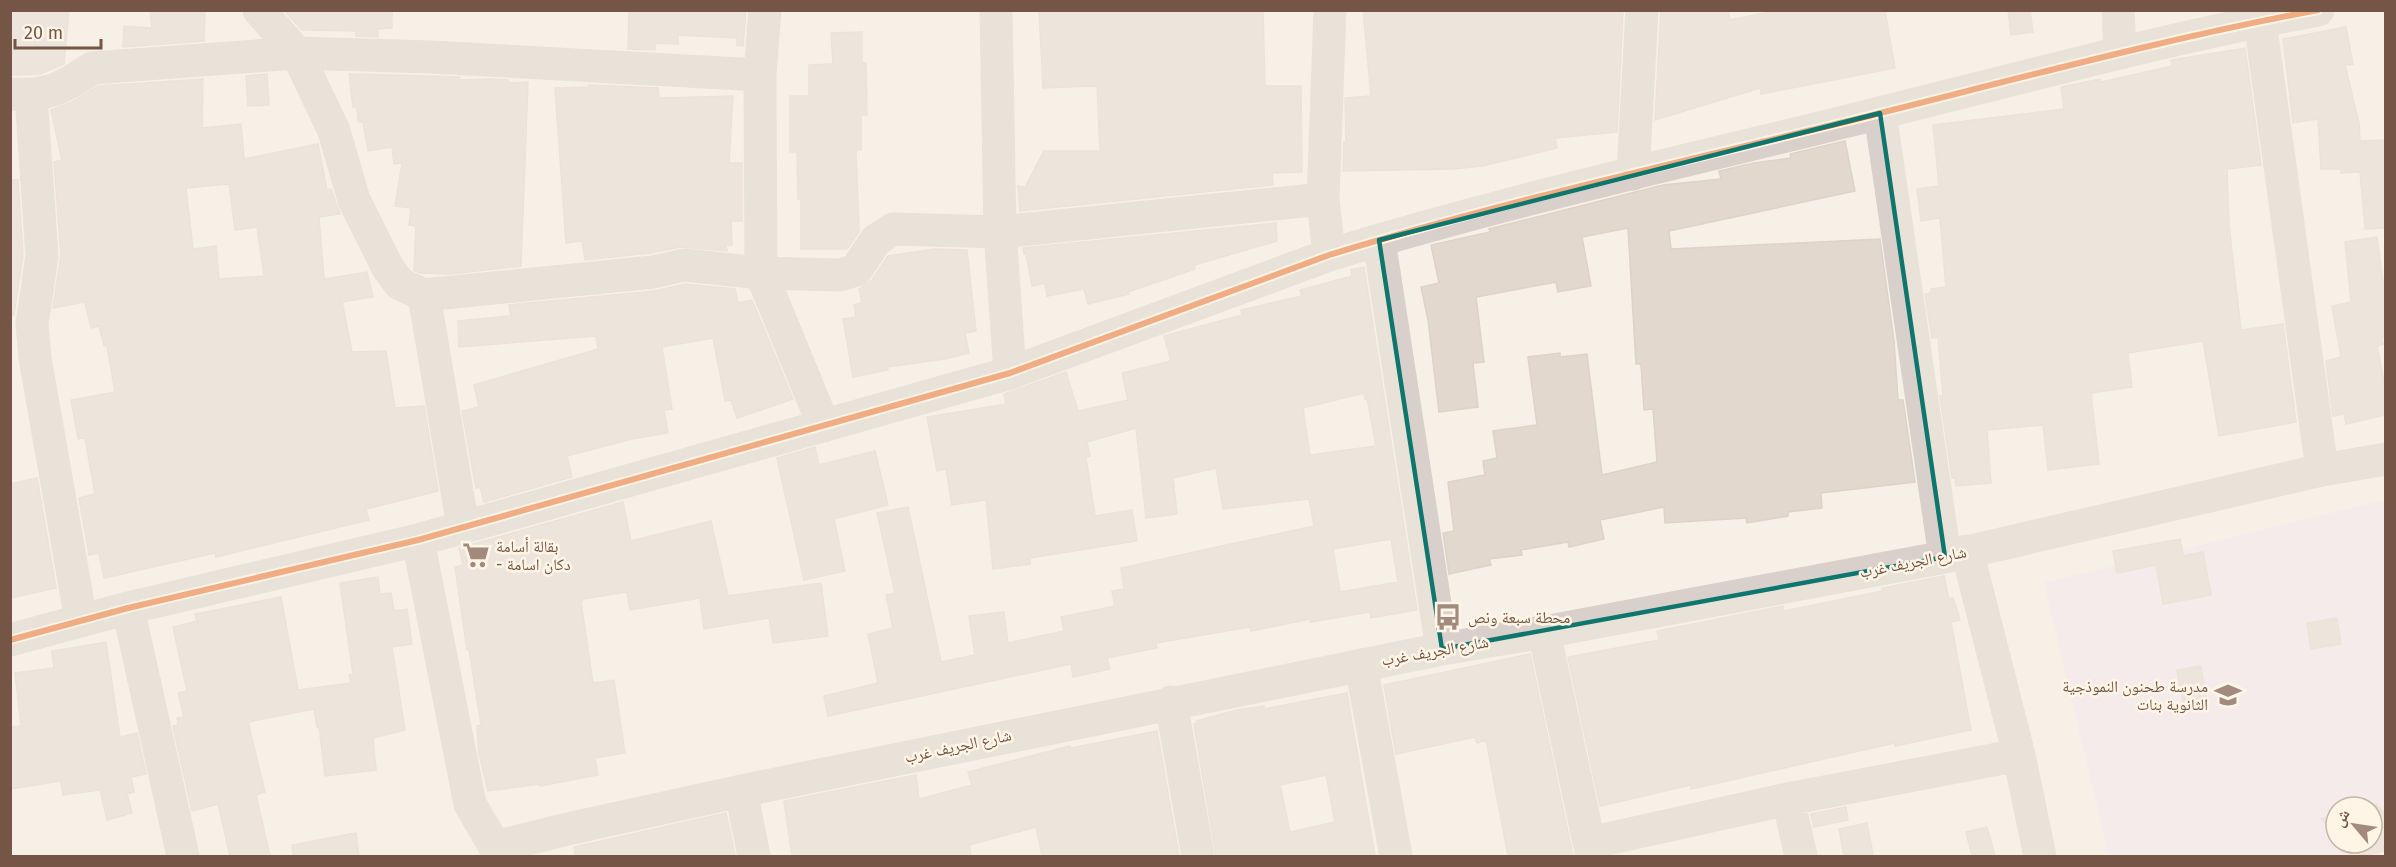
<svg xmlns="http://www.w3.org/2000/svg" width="2396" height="867" font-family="'Fira Sans','Noto Naskh Arabic',sans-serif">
<rect width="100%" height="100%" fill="#f6f0e6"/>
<path fill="#f2e5f0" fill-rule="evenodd" d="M2385,500V856H2109L2044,583ZM2336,807H2372V843H2336Z"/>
<path fill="#e2d8ce" stroke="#dfd2c8" stroke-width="1.5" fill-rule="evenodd" d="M10,10H69L64,64L40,74L10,75Z
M150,10H205L204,41L123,47L124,26L152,28Z
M284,10H392V28L378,29V37L356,36V31L302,30Z
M629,10H746L743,46L737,45V38L678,35V44L655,43V50L628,49Z
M1039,10H1263L1265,86H1301L1302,172L1272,173L1273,185L1020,211L1018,186L1025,187L1044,151H1100L1097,86L1043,88Z
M1363,10H1623L1617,132L1555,138L1557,148L1482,166L1453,169L1343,171L1344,142H1346L1345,98L1371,96Z
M1661,10H1728L1730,20L1779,10H1885L1895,68L1761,94L1760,88L1655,120Z
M2008,10H2030L2033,32L2011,35Z
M2346,27L2353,64L2345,65L2359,123L2360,141L2385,140V228L2365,229L2360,172L2341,173V169H2321L2318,119L2293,123L2283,39Z
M862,32V63H866L867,115H861V150H856L859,232L847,249H801V199H798L797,152H790V96H809V65L833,64L831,33Z
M2245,48L2261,165L2227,169L2229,225L2241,330L2283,324L2296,422L2219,436L2203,341L2128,353L2132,387L2091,393L2099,464L2048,470L2043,425L1987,430L1991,483L1956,486L1955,477L1952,478L1940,396L1943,395L1938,337L1932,338L1925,294L1931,293V289L1946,287L1940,218L1921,221L1917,189L1939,186L1933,125L2064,109L2061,87L2100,79L2101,82L2172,66L2171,60Z
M267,74L269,105L248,106L246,76Z
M349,74L430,76L460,77L459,80L491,79L508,80V83L528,82L521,266L450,274L420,273L414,270L416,226L409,225L411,208L395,206L402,163L394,164L392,147L368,151L363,122H358L357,107H353Z
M203,79L202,128L241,124L244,159L318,144L327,190L331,189L340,214L319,217L324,279L367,272L373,297L342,302L352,352L386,351L395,408L424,406L438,491L366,509L369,520L216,557L215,553L104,578L99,553L89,555L79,498L95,494L85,438L78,439L71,400L115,392L107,346H104L99,326L91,328L85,302L53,308L61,255L54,162L62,160L51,110L72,102L98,86ZM229,184L235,230L257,227L264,276L219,279L216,246L193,249L186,188Z
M589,85L658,88L659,98L733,96L729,163H742V221H731L732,245H726L727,251L680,247L650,253L585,260L582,241L566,243L555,88L590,87Z
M1845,141L1855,191L1669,231L1671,249L1880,239L1894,341L1898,400H1903L1915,482L1821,493L1822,508L1788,512V516L1747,523L1746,518L1665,523L1664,507L1600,520L1604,539L1569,547L1568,542L1521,550L1522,555L1489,559L1491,565L1449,574L1443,533L1454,531L1448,482L1485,475L1483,461L1497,458L1493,431L1537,425L1528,357L1560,353V357L1587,354L1602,475L1657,462L1653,409L1644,410L1641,364H1636L1628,228L1582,237L1591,286L1558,292L1556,282L1476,297L1484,362L1473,363L1478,407L1439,412L1428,320L1421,287L1439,283L1431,245L1490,232L1489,229L1663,185L1721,179L1719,171L1754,163L1791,158L1790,154Z
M10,180H18L23,255L14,315L10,316Z
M1276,223L1277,241L1194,265L1195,269L1128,292L1129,294L1088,304L1084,289L1047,296L1045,283L1032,286L1026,254H1024L1023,248Z
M2377,237L2383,281H2385V337L2382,338L2383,344L2377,346L2385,386V415L2346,424L2344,414L2333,416L2326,361L2341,357L2332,306L2351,302L2345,242Z
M935,249L967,250L976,331L965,333L969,353L945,359L887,367L888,370L853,377L843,319L856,317L854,305L862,303L859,289L872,280L888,256Z
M1364,267L1417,610L1371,618L1370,612L1310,622V619L1251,631L1250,627L1156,643L1157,648L1107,658L1110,669L1073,677L1071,664L828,716L824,696L878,683L868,634L893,628L886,595L895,593L877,513L908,507L941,662L975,655L969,616L1004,612L1008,643L1064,631L1061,617L1115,606L1112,591L1124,589L1121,568L1314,526L1309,499L1223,509L1216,468L1173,478L1177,514L1146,518L1136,428L1087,442L1090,456L1086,457L1095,516L1132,510L1137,541L1030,558V564L993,569L986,500L952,505L946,469L937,471L927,417L1006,404L1004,394L1066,372L1078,411L1128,400L1122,373L1171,361L1164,336L1242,315L1241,310L1302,296L1300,290L1352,276L1351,270ZM1364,393L1365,399L1367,398L1376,446L1310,455L1303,408ZM1391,539L1398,582L1340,592L1333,549Z
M685,284L735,289L738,303L752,300L793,399L737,418L731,400L725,401L713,338L662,347L672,409L664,410L668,433L632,439L567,456L572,477L484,502L480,487L476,488L462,411L479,407L474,385L598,349L596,336L459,347L458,321L511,316L509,305L655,291Z
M815,447L819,465L875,451L888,505L834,519L845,571L804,580L777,458Z
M37,478L56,588L10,598V484Z
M623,502L631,541L711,521L728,596L821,583L828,636L773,643L769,618L704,629L700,598L630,610L627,592L583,599L581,602L593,683L614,680L625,753L595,758L598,775L540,786V784L488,791L479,754L477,726L481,725L469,650H467L455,567L463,565L459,548Z
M2180,539L2183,556L2203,552L2211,595L2163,604L2156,565L2117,573L2113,551Z
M1944,576L1949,599L1953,598L1960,620L1951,622L1971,730L1895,746V743L1691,789V785L1600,806L1568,657L1659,640L1657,631L1783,606L1784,611L1882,591V588Z
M378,577L380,594L391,593L394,611L407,609L412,644L392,647L405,730L373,738L376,770L325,776L319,726L317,727L314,709L248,722L265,792L256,795L270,856H230L218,804L192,811L173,726L178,725L177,718L184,717L178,693L187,691L173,627L197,621L195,614L281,597L298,690L351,683L349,675L353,674L340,583Z
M2337,618L2341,644L2311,649L2307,623Z
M106,642L120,737L137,733L146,774L131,777L134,792L127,794L132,813L107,820L100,790L63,795L61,781L10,789V727L21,726L15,673L54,668L52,651Z
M1530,654L1571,846L1573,856H1508L1486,740L1477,743L1475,737L1396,754L1384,685Z
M2201,666L2207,703L2184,707L2177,670Z
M1347,693L1375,856H1216L1194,724H1197L1196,721L1237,710L1264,706V709ZM1326,775L1335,822L1290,832L1280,785Z
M1157,731L1179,856H1042L1036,827L969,845L971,856H792L784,801L916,775L919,799L972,785L968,772L1070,746L1071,748Z
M2376,804L2385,813V851L2362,856L2347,843H2372V807H2365Z
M1846,807L1848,820L1814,827L1811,814Z
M726,813L735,856H575L574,847Z
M2336,815V833L2321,819Z
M1867,823L1873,854L1844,856L1839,829Z
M1987,827L1995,856H1972L1966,832Z
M356,833L359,856H293L292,845Z"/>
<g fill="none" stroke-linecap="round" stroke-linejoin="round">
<path stroke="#d9d0cb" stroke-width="33" d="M259,10L297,53L334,131L354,200L388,268L400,284L424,295L653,272L684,265L761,273L840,275L856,270L876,240L893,229L1000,232L1323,199
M765,10L760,75L761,273L824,426
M996,10L1000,232L1010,373
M2118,10L2120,53
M2260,21L2322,470
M10,94C46,97 64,88 92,68L297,53L431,57L760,75
M31,96L42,256L32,324L35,358L81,620
M1880,113L1945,557
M1633,174L1642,10
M1379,240L1442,649
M1329,255L1323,199L1330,10
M424,295L463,527
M418,540L470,804L495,847
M1967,551L2019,755L2040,856
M128,608L183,856
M1544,632L1592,856
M10,640L128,608L418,540L1010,373L1329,255C1499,203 1672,164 1844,122C2002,83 2158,40 2318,10
M1361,665L1396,856
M1171,702L1198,856
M741,791L754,856
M1788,799L1801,856
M1589,843L1788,799L2019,755
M497,856L495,847L572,828L741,791L1442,649L1544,632L1945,557L2322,470L2386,459"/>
<defs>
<path id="cycleway" d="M10,640L128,608L418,540L1010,373L1329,255C1499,203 1672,164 1844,122C2002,83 2158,40 2318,10"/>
</defs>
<use href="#cycleway" stroke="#fff5e6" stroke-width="10"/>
<use href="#cycleway" stroke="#e8590c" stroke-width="6"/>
</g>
<path d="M0 0H2396V867H0ZM1880,113L1945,557L1442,649L1379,240Z" fill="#f6f0e6" fill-opacity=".55" fill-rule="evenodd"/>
<path fill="none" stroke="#0f766e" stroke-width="4.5" stroke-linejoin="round" d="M1880,113L1945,557L1442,649L1379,240Z"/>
<defs>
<symbol id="supermarket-bare" viewBox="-9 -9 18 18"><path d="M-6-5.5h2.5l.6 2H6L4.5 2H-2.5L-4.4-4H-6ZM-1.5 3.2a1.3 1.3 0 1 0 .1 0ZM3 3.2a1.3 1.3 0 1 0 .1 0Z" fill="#a28b7e" stroke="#fff5e6" stroke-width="2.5" paint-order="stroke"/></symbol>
<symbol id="bus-bare" viewBox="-9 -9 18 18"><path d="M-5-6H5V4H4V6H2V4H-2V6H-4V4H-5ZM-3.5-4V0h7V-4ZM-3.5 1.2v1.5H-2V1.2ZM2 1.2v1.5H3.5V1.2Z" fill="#a28b7e" stroke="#fff5e6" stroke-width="2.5" paint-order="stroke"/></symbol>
<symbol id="school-bare" viewBox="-9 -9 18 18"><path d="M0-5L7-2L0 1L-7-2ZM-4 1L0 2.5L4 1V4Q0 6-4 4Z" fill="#a28b7e" stroke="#fff5e6" stroke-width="2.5" paint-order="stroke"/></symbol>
</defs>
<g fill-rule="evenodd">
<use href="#supermarket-bare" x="457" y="536" width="38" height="38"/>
<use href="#bus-bare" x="1429" y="598" width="38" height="38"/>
<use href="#school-bare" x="2209" y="676" width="38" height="38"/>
</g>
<g text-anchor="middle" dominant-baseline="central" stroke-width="5" stroke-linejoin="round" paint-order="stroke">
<g font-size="16" fill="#745546" stroke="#fff5e6" text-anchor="start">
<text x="496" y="546">بقالة أسامة<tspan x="496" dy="18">- دكان اسامة</tspan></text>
<text x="1468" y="617">محطة سبعة ونص</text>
<text x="2208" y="686" text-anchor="end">مدرسة طحنون النموذجية<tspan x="2208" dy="18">الثانوية بنات</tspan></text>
</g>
<g font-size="16" fill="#745546" stroke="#fff5e6">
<text transform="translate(1913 562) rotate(-11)">شارع الجريف غرب</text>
<text transform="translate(1435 651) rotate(-10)">شارع الجريف غرب</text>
<text transform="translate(958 746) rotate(-12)">شارع الجريف غرب</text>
</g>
</g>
<rect width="2396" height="867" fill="none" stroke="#745546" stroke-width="24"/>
<g transform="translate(2354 825) rotate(299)"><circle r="28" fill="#fff5e6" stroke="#c7b5a6" stroke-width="1.5"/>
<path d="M0-4.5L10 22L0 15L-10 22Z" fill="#a28b7e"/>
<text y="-9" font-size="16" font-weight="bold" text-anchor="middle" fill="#745546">ش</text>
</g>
<path d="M15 39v9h86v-9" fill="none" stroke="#745546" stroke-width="3"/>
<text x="24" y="39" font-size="18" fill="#745546" stroke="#fff5e6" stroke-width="4.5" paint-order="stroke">20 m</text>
</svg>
